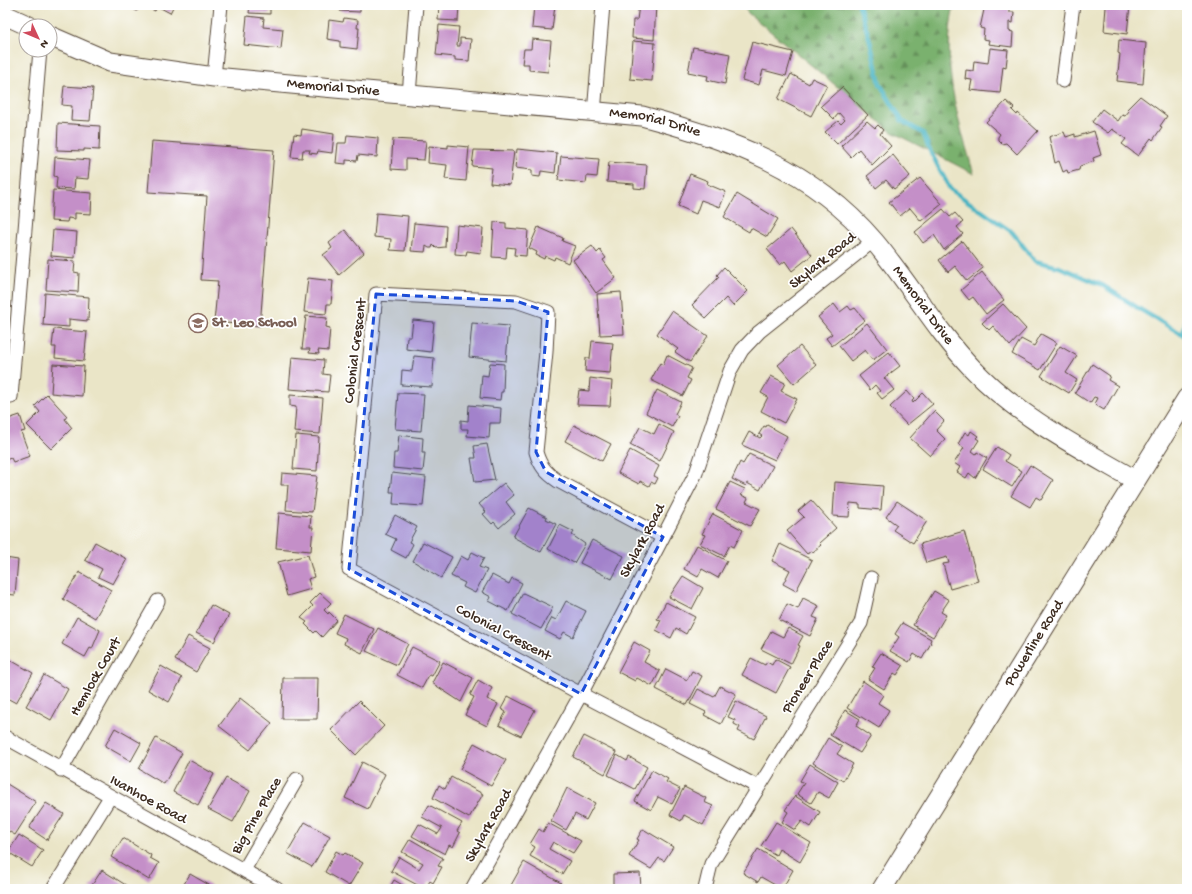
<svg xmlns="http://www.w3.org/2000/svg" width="1192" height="894" font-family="'Gochi Hand',sans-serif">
<defs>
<pattern id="forest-firs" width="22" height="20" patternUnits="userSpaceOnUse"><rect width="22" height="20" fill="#7ab16e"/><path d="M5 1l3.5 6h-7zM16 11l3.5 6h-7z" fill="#65905a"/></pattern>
</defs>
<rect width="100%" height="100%" fill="#fff"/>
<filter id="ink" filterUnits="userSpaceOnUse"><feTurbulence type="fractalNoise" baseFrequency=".025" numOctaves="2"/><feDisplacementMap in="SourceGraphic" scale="8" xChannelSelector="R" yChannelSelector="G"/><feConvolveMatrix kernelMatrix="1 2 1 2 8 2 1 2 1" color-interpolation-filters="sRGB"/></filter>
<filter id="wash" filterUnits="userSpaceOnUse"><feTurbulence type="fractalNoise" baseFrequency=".012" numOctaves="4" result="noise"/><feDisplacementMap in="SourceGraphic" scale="16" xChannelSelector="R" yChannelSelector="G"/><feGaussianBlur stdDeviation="0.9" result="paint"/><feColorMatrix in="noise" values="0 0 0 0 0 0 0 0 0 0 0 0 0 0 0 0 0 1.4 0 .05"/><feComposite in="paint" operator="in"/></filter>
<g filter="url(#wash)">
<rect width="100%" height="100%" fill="#eae5c7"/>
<path fill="url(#forest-firs)" stroke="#5a6e46" d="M742,5H954C941,64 957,118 974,174L892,132L748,13Z"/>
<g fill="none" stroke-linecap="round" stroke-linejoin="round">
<path stroke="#47b4c2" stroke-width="4.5" d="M859,5L870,41L880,84L902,121L923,133L930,151L950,189L1012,232L1035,261L1059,267L1102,285L1141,310L1187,337
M1183,333L1187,316"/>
</g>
<g id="blocks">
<path fill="#c48fc8" d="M125,5H140L137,11Z
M143,5H174L170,13L157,6L155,11Z
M250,5H270V14L249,13Z
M340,5H360V12L340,11Z
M439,5H459L458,21L438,20Z
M534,5H555L552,30L532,28Z
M639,5H656L654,40L632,38L633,20H637Z
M985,5H1009V12H1014L1013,23L1009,22V31L1013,32L1012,47L988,44L989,40L983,39L984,29L980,28Z
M1104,5H1130L1127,34L1104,31L1106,7H1104Z
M247,16L264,18L263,27L283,29L281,49L244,45Z
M344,18L358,20L357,28H359L357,49L340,47V41L327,39L329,20L343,22Z
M439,25L459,27L457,46H460V38L471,39L469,61L455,60V57L436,55Z
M532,39L551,41L548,72L529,70V64H522L524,49H531Z
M1119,40L1146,43L1143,84L1117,81L1120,54L1118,53Z
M633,41L655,43L652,81L630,79Z
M752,42L793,52L786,76L763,70L759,85L742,80Z
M693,47L730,54L725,84L707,80L708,76L688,72Z
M990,48L1008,50L1006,67L1003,66L1000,93L970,90L972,80L965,79L966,70L973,71L974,61L988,63Z
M791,74L809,84L812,78L827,85L811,116L778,99Z
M64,86L93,88L90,121L71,120L72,106L62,105Z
M842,87L868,115L837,144L825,132L838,121L841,124L845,120L839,113L834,119L821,106Z
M1140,96L1167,116L1160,126L1162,127L1153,140L1151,138L1138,156L1122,144L1126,139L1112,129L1108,133L1092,122L1102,109L1118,121L1122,115L1125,116L1129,111L1127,109Z
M1006,101L1014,108L1012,110L1017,115L1018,113L1038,131L1017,154L1006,143L1002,144L998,140V137L1000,134L986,122Z
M867,121L875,128L878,125L883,130L880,134L891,146L872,165L859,149L851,157L841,146Z
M58,123L100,126L99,150L84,149V151L57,150Z
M302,129L334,134L332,153L318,151L317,154L309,153L310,150H303L302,158L291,157L294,134L301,135Z
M1094,131L1101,155L1093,158L1094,161L1080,166L1079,170L1068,173L1067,170L1063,172L1059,161L1055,163L1049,137L1064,132L1066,137L1075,134V137Z
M347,135L378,138L377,157L358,155L357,161L346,160V164L336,163L338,143H346Z
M393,139L426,141L424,160L406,159V170L391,169Z
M152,141L274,150L260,326L214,322L218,281L201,280L207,196L148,192Z
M448,145L469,147L466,181L445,179L447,165L428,163L429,146L448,148Z
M517,149L557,153L555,173L541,171L540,177L532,176V170L515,168Z
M474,150L514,151L510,185L490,183L492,168L472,166Z
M893,155L910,176L894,189L886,180L876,188L867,176Z
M561,156L599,159L597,177L587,176L586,183L558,180Z
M55,157L90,160L88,179L75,178L74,189L56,188L57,177L54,176Z
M609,162L647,165L645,189L634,188V184L607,182Z
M690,174L708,181L707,184L726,192L720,207L701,200L696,214L678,206Z
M920,178L942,204L921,221L910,208L900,216L889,202Z
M53,190L92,193L91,214L75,213V219L68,218L67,222L51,221Z
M737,194L778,219L767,237L751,228L749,232L724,217Z
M943,209L950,217L955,213L963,222L957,227L963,234L944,250L934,235L923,243L915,232Z
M376,213L408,216L405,251L390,250L391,239L374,237Z
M494,222L506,223V228L528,230L526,256L514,255L515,248L507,247L506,258L492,257Z
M414,223L446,226L445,247L436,248L433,245L432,248H429L426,246L425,252L411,251Z
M457,225L483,228L481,253L467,251L466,255L455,254Z
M538,227L563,238L562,241L575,246L568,263L555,257L554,260L545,256L544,259L536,255L537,252L529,248Z
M791,229L812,255L792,271L785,261L780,265L767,249Z
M53,230L77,232L75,258L51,256Z
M345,230L364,253L339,275L323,255L332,248L329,243Z
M962,241L983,268L967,281L955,266L948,272L939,260Z
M592,246L597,253L600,250L606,258L603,260L616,278L596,293L573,260Z
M48,259L75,261L74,272L79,273L78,292L46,290Z
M724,267L748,291L733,306L726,298L706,318L692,305L719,277L717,275Z
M982,272L1004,300L986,314L973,297L969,300L961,290Z
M308,278L333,281L331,304H327L326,314L304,312Z
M621,292L624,334L600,335L597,294Z
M45,293L89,297L88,321L69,319V327L43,325Z
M834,304L840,312L848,306L851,310L855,308L865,320L832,346L826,338L832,334L818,317Z
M1003,304L1026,329L1010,346L993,326L989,330L982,323Z
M672,311L708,336L690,362L675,352L678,349L657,334Z
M306,316L327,318L326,327L330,328L328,351L318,350L319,354L309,353L310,349H302Z
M413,320L434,322L431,352L406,349L407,337H411Z
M472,323L509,326L506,361L469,357Z
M867,323L887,349L873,360L865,350L851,361L839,346Z
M54,329L87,332L84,361L55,358L56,347H52Z
M1041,334L1057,343L1040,370L1012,354L1021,339L1034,346Z
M592,341L613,343L610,373L585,371L586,358H590Z
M800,346L816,365L794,384L778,365Z
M1060,346L1077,356L1066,373L1077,380L1069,393L1041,376Z
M889,352L900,366L884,378L894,390L882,399L877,393L880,391L875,385L870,390L859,376Z
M667,355L692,368L687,378L691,380L683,396L651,380L660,363L663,365Z
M414,356L434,358L432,387L401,385L402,370L412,371Z
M292,357L324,360L323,374L330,375L328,392L289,389Z
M490,363L504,364L503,392H501L500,400L480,398L482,375L488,376Z
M53,364L84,366L82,396L51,393Z
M1092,364L1110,376L1108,380L1118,386L1104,410L1094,404L1097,398L1094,397L1090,403L1075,393Z
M771,376L785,383L781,391L797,399L784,423L761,411L768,397L761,393Z
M590,378L612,381L610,406L577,405L579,390L589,391Z
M657,390L681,402L675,414L678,416L672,427L646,413Z
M907,391L914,399L912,401L913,403L923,393L933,404L907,425L890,407Z
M398,393L424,394L421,431L395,429Z
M47,394L67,416L65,419L72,428L51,449L27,425L40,412L35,406Z
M290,395L323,398L320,434L294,432L296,407L290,406Z
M469,405L501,408L500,423H490L489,438L467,436L468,429H461V420L468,421Z
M934,411L944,421L936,430L945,439L930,456L910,438Z
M20,415L25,431L21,432L30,456L13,462L11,458L5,460V420Z
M659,424L674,432L660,461L630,445L640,427L654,434Z
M574,425L611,444L602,461L565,441Z
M767,425L787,436L775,460L742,445L749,432L760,438L762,436L759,434L764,426L766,427Z
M971,431L978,436L976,438L979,440L972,451L976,454L977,452L987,458L975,478L969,473L966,478L957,472L960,467L954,463L964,448L958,444L965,432L969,435Z
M296,435L319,437L317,471L293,469Z
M399,435L423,438L422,453H425L423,471L393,468L394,453H397Z
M487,444L495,480L475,482L471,458H476L474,446Z
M997,447L1009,455L1005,461L1022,471L1012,487L983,469Z
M630,450L659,466L654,476L658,478L655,484L651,482L649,486L640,481L639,484L618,473Z
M749,454L773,466L760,490L747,483L746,486L732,479L740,462L743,464Z
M1030,465L1053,480L1041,500L1036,497L1030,507L1011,496Z
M282,473L317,476L312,512L286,510L288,485H281Z
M392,473L426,477L423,506L393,504L394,492H390Z
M730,482L745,489L741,495L748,498L746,502L760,509L750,526L716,509Z
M835,482L883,486L881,510L860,508V504L850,503L849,517L833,516Z
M504,483L514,495L506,502L515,514L499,528L494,522L492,524L483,514L486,512L479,504Z
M811,500L836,528L819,543L821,545L813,552L811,551L807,554L787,531L804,517L798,511Z
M897,501L927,521L913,543L893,530L897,525L886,517Z
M529,508L547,517L546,519L556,524L541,552L513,537Z
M279,513L311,516L310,527H313L311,551L276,548Z
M713,514L743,530L734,547L730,545L724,556L700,544L705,535L702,534Z
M395,515L417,527L409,542L413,544L406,558L391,550L396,539L385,534Z
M560,525L574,532L572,535L585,544L574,563L548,549Z
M964,531L978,581L950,589L943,564L949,563L947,557L926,563L920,544Z
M592,540L624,556L612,579L580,563Z
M95,542L127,559L113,584L98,577L102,569L85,560Z
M423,542L452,557L441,578L413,561Z
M780,544L812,560L796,591L783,584L790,570L772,561Z
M697,545L727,561L718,578L702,569L698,577L684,569Z
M472,552L484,558L479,567L487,570L475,593L463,587L465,583L451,576L461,556L468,560Z
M308,555L314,577L308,579L311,589L287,596L278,562Z
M5,558L18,560L15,595L5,594Z
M79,572L111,590L95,618L63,599Z
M492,575L509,584L512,578L522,583L508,611L489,601L491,597L482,592Z
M683,576L703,588L692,609L669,597Z
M934,591L949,600L941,612L946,615L933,637L913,625Z
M320,593L331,603L324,610L328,614L329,612L337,620L322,637L316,631L314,633L305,624L307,622L301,618L313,606L310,603Z
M523,593L553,607L541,629L512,614Z
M803,598L819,606L813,617L818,619L810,636L779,620L787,604L798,609Z
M566,601L586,611L573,637L564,632L560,639L545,631L552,618L556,620Z
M666,602L695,617L686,634L676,628L671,638L656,630L661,620L657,619Z
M211,605L229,615L214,642L196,633Z
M344,614L374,629L362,653L344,644L346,638L335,633Z
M77,617L100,630L92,649L90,648L85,657L62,644Z
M902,623L931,639L930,642L931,643L922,659L914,654L909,662L890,651L899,637L895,634Z
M378,628L408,644L397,665L366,651Z
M788,628L803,636L798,645L800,646L791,664L761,649L771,631L783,637Z
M188,636L210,648L196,672L175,660Z
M634,642L650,651L644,662L660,671L652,686L637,678L635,681L618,672Z
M412,647L440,661L432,676L429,675L422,688L397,675Z
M881,653L903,666L897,675L894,673L884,689L868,679L875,668L872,667Z
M7,658L33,673L16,703L5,697V661Z
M751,658L765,665L767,662L772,665L775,659L790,667L776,693L742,675Z
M443,662L473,678L461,702L432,683Z
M161,666L182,678L169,702L148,690Z
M666,669L687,680L692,671L702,676L687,705L656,689Z
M44,675L68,689L51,720L26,706Z
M283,678H318L317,719H282Z
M478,680L492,688L487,699L498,704L487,726L465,715L474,697L470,695Z
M863,681L883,695L878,703L889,710L879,728L847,708Z
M720,686L736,694L721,724L704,715L706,712L690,704L698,689L714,697Z
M508,696L535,710L521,736L499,725L506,712L501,709Z
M240,698L272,723L250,750L219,726Z
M359,701L384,726L356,755L331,730Z
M736,701L766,716L754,739L738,731L740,727L734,724L735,720L728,717Z
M845,710L860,719L856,726L871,736L860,753L830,735Z
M115,728L141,743L131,761L105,746Z
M584,736L616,752L605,774L573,757Z
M156,738L182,753L164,784L139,769Z
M828,738L842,747L837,754L853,764L843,781L813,763Z
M474,743L506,760L491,786L460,769Z
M617,755L627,761L629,757L647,767L635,789L608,775Z
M189,760L214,774L198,805L173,792Z
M362,762L385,774L368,809L345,798Z
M810,764L838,782L829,798L818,792L811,803L797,794L804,783L800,781Z
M652,770L668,779L666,782L680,789L672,804L658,797L651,810L635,801Z
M451,777L483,794L469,818L433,798L439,785L445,789Z
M226,778L250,791L233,822L208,809Z
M7,784L36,802L15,835L5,829V786Z
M684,787L706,798L704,802L713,806L703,825L684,815L681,821L670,815Z
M567,788L595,803L586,820L575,814L566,830L551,821Z
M795,796L820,812L811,827L802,821L795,830L782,822L788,812L785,810Z
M46,803L64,814L47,840L29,828Z
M429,805L462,823L457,831L460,833L453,847L449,845L445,854L412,836L419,824L438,834L442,828L422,817Z
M305,822L330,836L312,867L287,853Z
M776,822L811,843L800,862L779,849L776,855L761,846Z
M548,823L581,841L573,853L553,842L549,849L570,861L562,874L530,856L535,847L530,844L539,829L543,832Z
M643,829L673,847L664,861L659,858L651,869L629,856L639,840L637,839Z
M19,835L43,850L32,867L8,852Z
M123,838L151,855L150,858L159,863L149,880L111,857Z
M410,839L443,858L438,866L442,867L433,883L430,881L425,889L391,871L399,857L419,869L423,863L402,852Z
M758,849L793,870L782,889L761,877L758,882L743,873Z
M336,851L343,855L345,853L363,863L349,886L325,872Z
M524,862L561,883L558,889H515L510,887Z
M102,870L132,889L90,888Z
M640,873L641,889H613V874Z
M190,874L216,889H181Z
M394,880L409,889H389Z"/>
</g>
</g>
<g filter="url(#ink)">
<use href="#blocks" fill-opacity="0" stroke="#554637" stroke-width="1"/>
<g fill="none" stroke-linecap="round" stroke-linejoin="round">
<defs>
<path id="street" d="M214,77L221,5
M1063,81L1073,5
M409,95L416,5
M594,113L603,5
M11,397L40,50
M663,537L558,481C546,473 540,466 536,452L546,352L548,312L516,301L376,294L349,569L581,694L758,787
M5,737L277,889
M61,770L158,601
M244,870L297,779
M53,889L110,797
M472,889L581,694L663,537L696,473L730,371L742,350L759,332L873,241
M705,889L711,864L861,623L871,578"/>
<g id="secondary">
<path d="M5,15L29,26"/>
<path id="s1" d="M50,36L110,62L214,77L642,116C732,140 811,168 874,241C908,281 935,329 972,368C1017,416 1078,447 1135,480"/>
<path id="s2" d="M882,889L1187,398"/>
</g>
</defs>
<use href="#street" stroke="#554637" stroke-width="15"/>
<use href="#secondary" stroke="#554637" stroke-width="21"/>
<use href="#street" stroke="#fff" stroke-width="13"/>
<use href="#secondary" stroke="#fff" stroke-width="19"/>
</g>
</g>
<path fill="#1d4ed8" fill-opacity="0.2" stroke="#1d4ed8" stroke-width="3" stroke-dasharray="8 5" stroke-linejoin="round" d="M376,294L516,301L548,312L536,452L546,472L663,537L581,694L349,569Z"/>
<defs>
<symbol id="school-ring" viewBox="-11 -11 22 22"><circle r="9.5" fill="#fff" stroke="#8d6e63" stroke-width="1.5"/><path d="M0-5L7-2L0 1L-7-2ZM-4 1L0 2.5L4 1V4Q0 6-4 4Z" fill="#8d6e63"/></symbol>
</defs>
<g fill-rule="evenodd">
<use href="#school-ring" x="187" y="312" width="22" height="22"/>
</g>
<g text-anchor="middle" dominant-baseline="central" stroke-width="3.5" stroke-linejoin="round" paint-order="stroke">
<g font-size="15" fill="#3b2a1e" stroke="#fff">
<text stroke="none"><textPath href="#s1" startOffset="290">Memorial Drive</textPath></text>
<text stroke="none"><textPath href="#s1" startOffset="614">Memorial Drive</textPath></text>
<text transform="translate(823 261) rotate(-39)">Skylark Road</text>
<text stroke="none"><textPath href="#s1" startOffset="949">Memorial Drive</textPath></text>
<text transform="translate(356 351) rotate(-83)">Colonial Crescent</text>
<text transform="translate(643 541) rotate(-62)">Skylark Road</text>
<text transform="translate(503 633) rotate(28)">Colonial Crescent</text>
<text stroke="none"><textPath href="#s2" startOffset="289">Powerline Road</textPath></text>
<text transform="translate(96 677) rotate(-60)">Hemlock Court</text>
<text transform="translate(808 677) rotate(-58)">Pioneer Place</text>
<text transform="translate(148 800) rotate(29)">Ivanhoe Road</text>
<text transform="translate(257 816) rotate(-60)">Big Pine Place</text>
<text transform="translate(489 826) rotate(-61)">Skylark Road</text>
</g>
<g font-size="15" font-weight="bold" fill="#785e54" stroke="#fff" text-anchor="start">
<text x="212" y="323">St. Leo School</text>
</g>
</g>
<rect width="1192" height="894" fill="none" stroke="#fff" stroke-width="20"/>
<g transform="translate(38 38) rotate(134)"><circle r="19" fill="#ffffff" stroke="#b1aaa5"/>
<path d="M0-3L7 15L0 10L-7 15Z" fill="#d1495b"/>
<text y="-6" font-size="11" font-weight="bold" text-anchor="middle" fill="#3b2a1e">N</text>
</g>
</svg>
